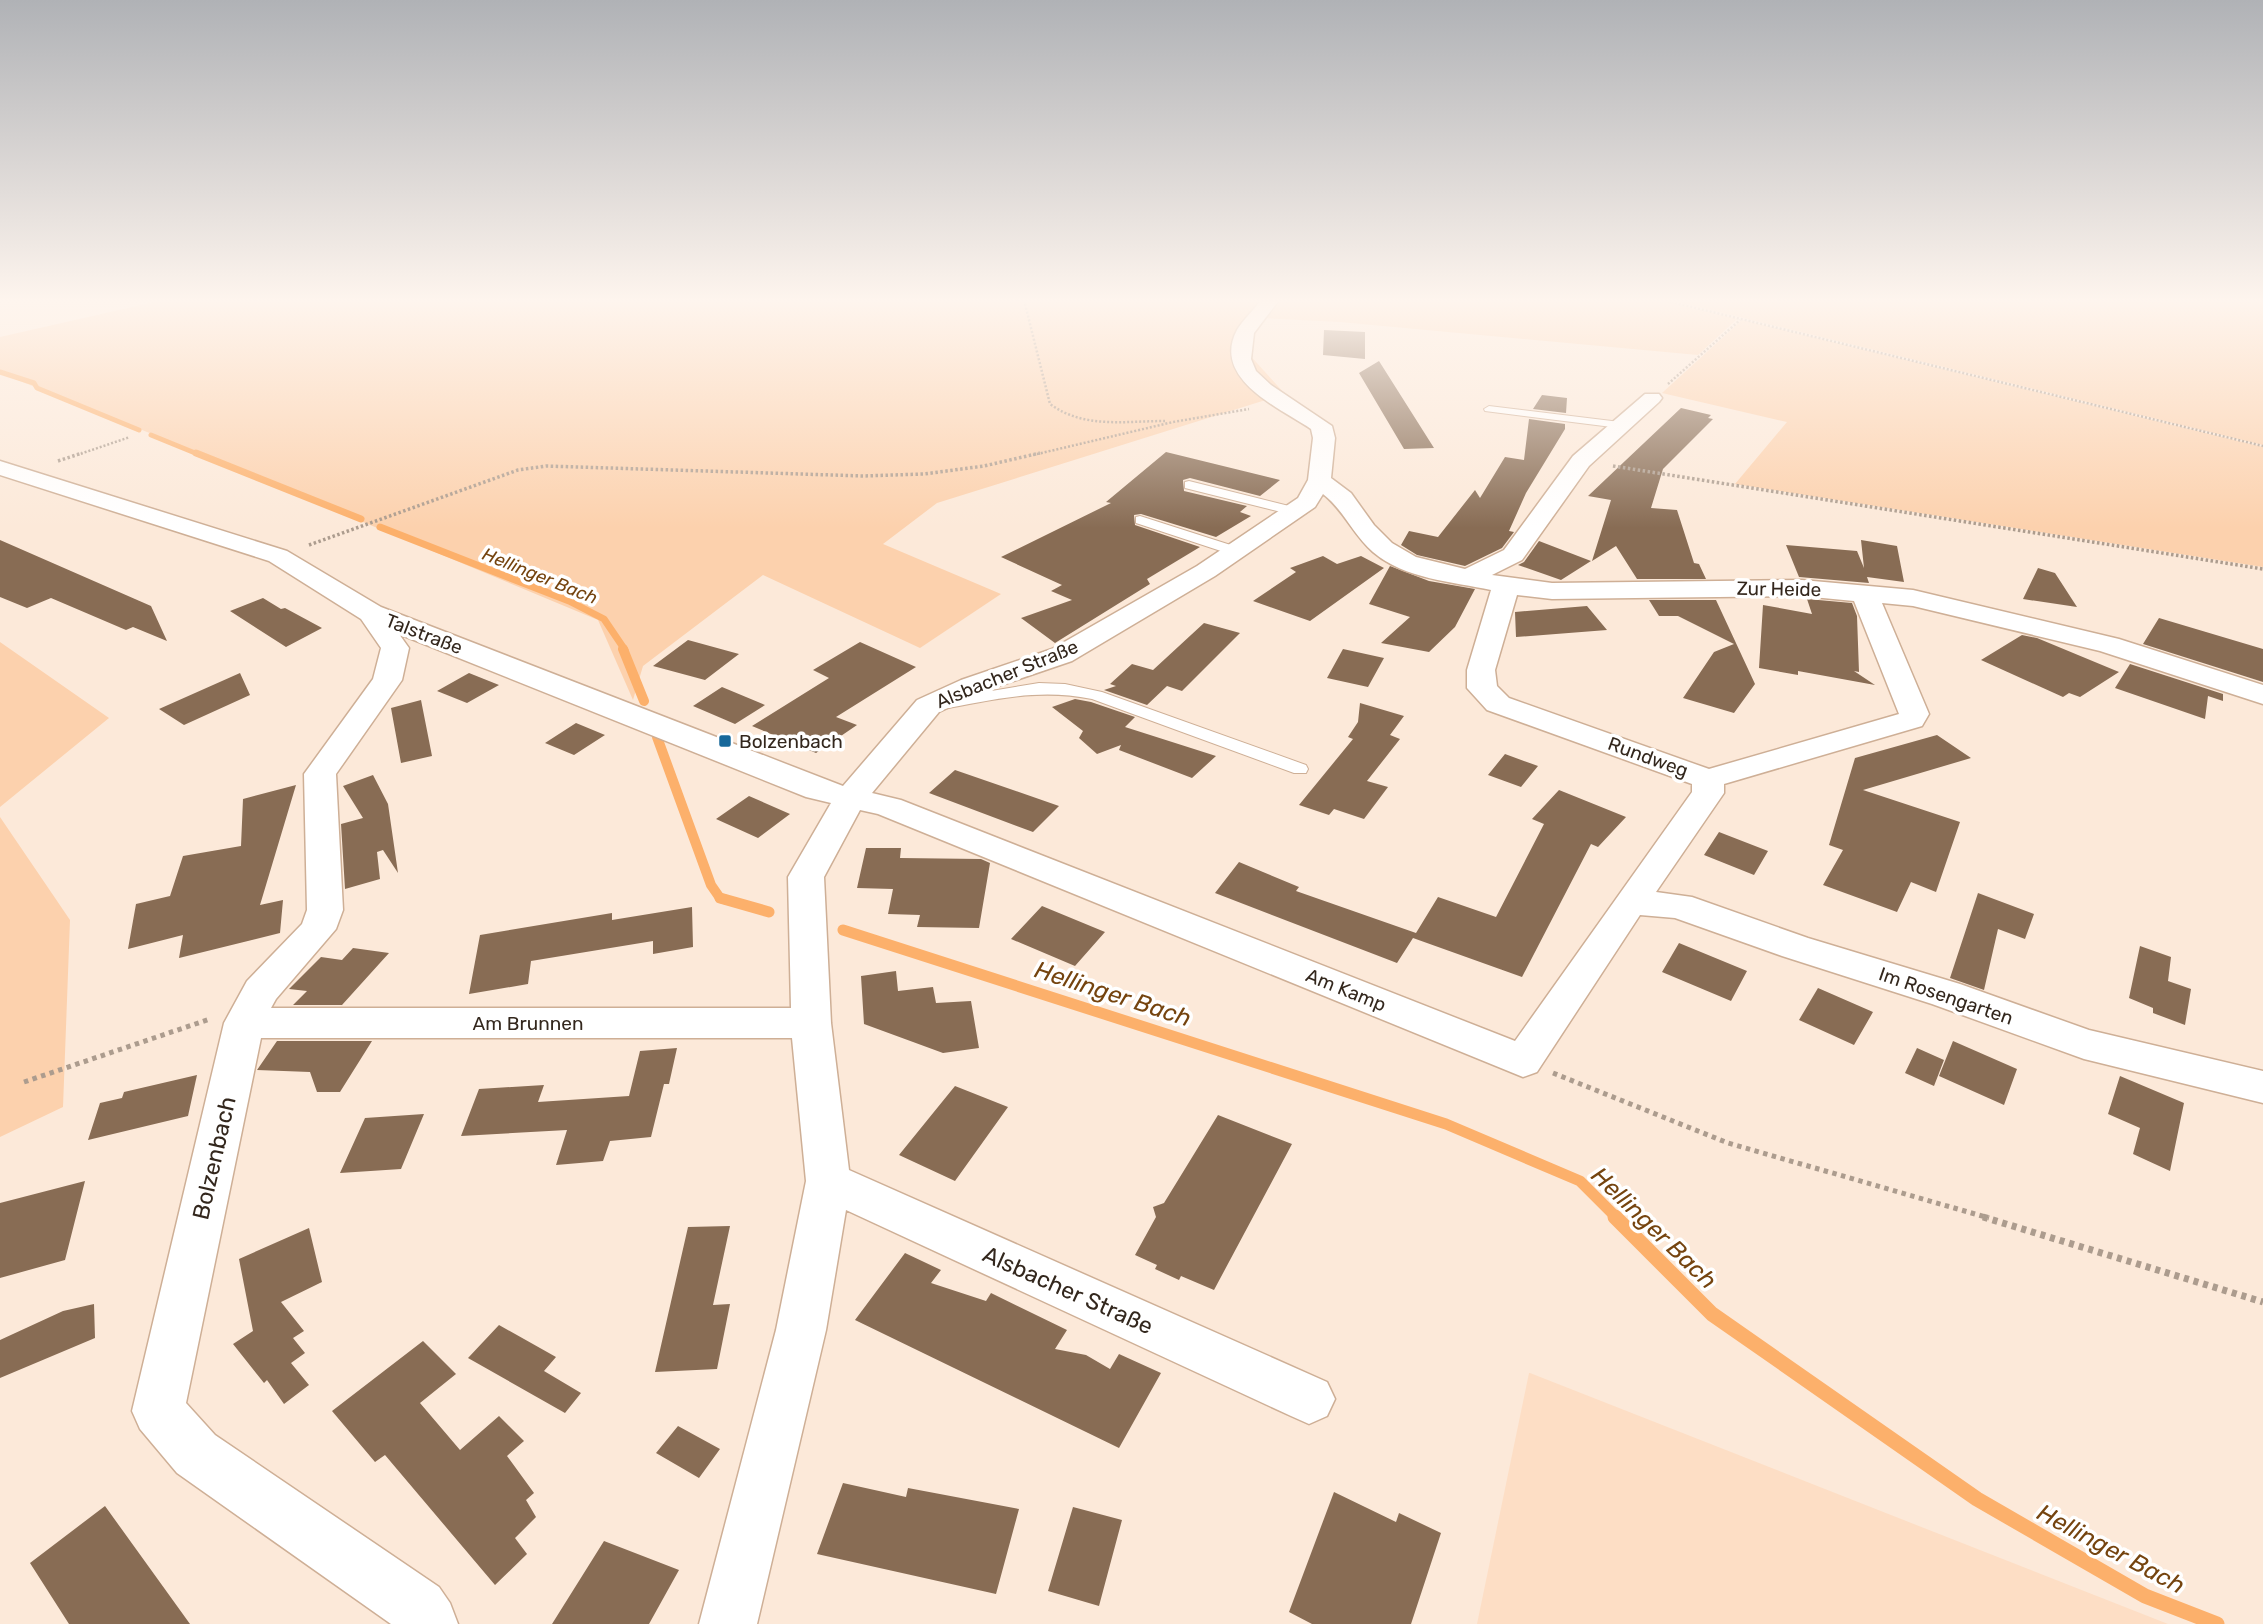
<svg xmlns="http://www.w3.org/2000/svg" width="2263" height="1624" font-family="Rubik,sans-serif">
<rect width="100%" height="100%" fill="#fce9d9"/>
<path fill="#fddec5" d="M1529,1373H1530L2168,1624H1477Z"/>
<path fill="#fcd1ad" d="M163,300H1269L1254,317L1247,352L1285,394L937,503L883,544L1001,594L920,648L763,575L643,666L633,700L598,620L152,434L0,373V337Z
M1273,300H1660L1737,319L1698,355L1340,322L1260,318Z
M1670,300H2263V445Z
M1742,320L2263,447V567L1735,484L1787,422L1662,393Z
M0,642L109,718L0,807Z
M0,817L70,920L63,1107L0,1137Z"/>
<g fill="none" stroke-linecap="round" stroke-linejoin="round">
<path stroke="#fcb06b" stroke-width="5" d="M0,372L34,383L37,388L139,430
M151,435L200,455"/>
<path stroke="#fcb06b" stroke-width="7" d="M196,453L361,519
M380,527L569,601L604,619L625,650"/>
<path stroke="#fcb06b" stroke-width="10" d="M623,649L644,701
M657,737L711,885L720,898L727,900"/>
<path stroke="#fcb06b" stroke-width="11" d="M720,898L769,912
M843,930L1446,1124L1580,1181L1617,1218"/>
<path stroke="#fcb06b" stroke-width="15" d="M1615,1217L1712,1314L1977,1499L2145,1596L2217,1624"/>
</g>
<path fill="#886c54" d="M1324,330L1365,332V359L1323,355Z
M1379,361L1434,448L1404,449L1359,373Z
M1542,395L1567,398L1566,413L1533,409Z
M1681,408L1711,415L1708,418L1713,419L1663,469L1651,508L1677,510L1694,563L1699,564L1706,579H1637L1616,546L1592,561L1611,500L1588,496Z
M1529,419L1565,424V429L1526,493L1509,531L1514,532L1502,548L1465,566L1417,555L1401,545L1409,531L1438,537L1475,490L1480,498L1505,457L1524,460Z
M1166,452L1280,480L1260,496L1190,478L1183,480L1184,491L1247,506L1240,512L1251,516L1216,537L1141,514L1134,515L1135,525L1200,547L1147,579L1150,584L1055,643L1021,618L1072,600L1051,591L1062,585L1001,557L1111,503L1106,502Z
M0,540L151,606L167,641L133,627L126,630L51,598L27,608L0,597Z
M1861,540L1897,546L1904,582L1867,577L1869,583L1799,577L1786,545L1857,551L1864,568Z
M1539,541L1591,561L1561,580L1518,565L1524,562Z
M1323,556L1337,564L1361,556L1384,568L1310,621L1253,601L1296,572L1290,568Z
M1390,566L1429,581L1475,589L1455,627L1429,652L1381,643L1410,617L1369,604Z
M2038,568L2055,573L2077,607L2023,599Z
M263,598L281,609L285,608L322,628L286,647L230,611Z
M1807,599L1852,603L1857,616L1859,672L1854,671L1875,685L1798,671V675L1759,668L1763,605L1812,614Z
M1649,600H1716L1755,684L1734,713L1683,698L1714,652L1734,644L1678,616H1659Z
M1587,606L1607,630L1516,637L1515,612Z
M2159,618L2263,649V682L2143,644Z
M1204,623L1240,633L1182,691L1167,686L1147,705L1104,690L1116,686L1110,684L1132,664L1153,670Z
M2022,635L2037,638L2119,672L2080,697L2069,693L2063,697L1981,660Z
M688,640L739,654L705,680L653,666Z
M860,642L916,667L836,717L857,725L816,753L752,726L829,678L813,670Z
M1343,649L1384,658L1368,687L1327,678Z
M2130,664L2223,694V701L2208,696L2205,719L2115,688Z
M240,673L250,695L184,725L159,709Z
M469,673L499,685L467,703L437,691Z
M722,687L765,705L735,724L693,706Z
M1075,699L1091,702L1135,717L1125,727L1216,756L1192,778L1119,750L1121,745L1097,754L1079,738L1083,731L1052,707Z
M421,700L432,756L401,763L391,708Z
M1360,703L1404,716L1390,735L1400,739L1367,781L1388,787L1364,819L1334,809L1329,815L1299,805L1353,739L1348,737L1358,722Z
M576,723L605,735L574,755L545,743Z
M1937,735L1971,758L1863,790L1960,822L1936,892L1911,882L1897,912L1823,885L1843,850L1829,845L1855,758Z
M1505,754L1538,766L1521,787L1488,775Z
M955,770L1059,806L1033,832L929,793Z
M373,775L388,804L398,873L383,850L377,852L380,879L345,889L341,824L363,818L343,786Z
M296,785L260,905L283,900L280,933L179,958L183,935L128,949L136,904L170,896L183,856L241,846L243,799Z
M1559,790L1626,817L1598,847L1591,844L1522,977L1413,938L1397,963L1215,893L1239,862L1299,887L1296,891L1416,933L1438,897L1496,917L1544,824L1532,819Z
M749,796L790,814L758,838L716,819Z
M1719,832L1768,851L1754,875L1704,855Z
M866,848H901L900,858L981,859L990,863L979,928L917,927L920,915L888,914L893,889L857,888Z
M1978,893L2034,914L2025,939L1998,929L1984,990L1950,978Z
M1042,906L1105,932L1075,966L1011,939Z
M692,907L693,947L653,954V941L531,961L528,984L469,994L480,935L612,913V920Z
M1679,943L1747,971L1731,1001L1662,972Z
M2140,946L2171,957L2168,981L2191,989L2185,1025L2153,1013V1008L2129,998Z
M353,948L389,953L342,1005H293L307,991L289,989L321,957L342,960Z
M896,971L898,991L933,987L936,1003L971,1001L979,1048L943,1053L864,1024L861,976Z
M1818,988L1873,1012L1854,1045L1799,1020Z
M277,1041H372L340,1092H317L310,1072L257,1070Z
M1953,1041L2017,1069L2004,1105L1939,1076Z
M677,1048L669,1084H664L651,1137L610,1141L603,1161L556,1165L567,1130L461,1136L479,1089L544,1085L538,1102L629,1096L640,1051Z
M1917,1048L1944,1060L1934,1086L1905,1073Z
M197,1075L188,1116L88,1140L100,1103L122,1098L124,1092Z
M2120,1076L2184,1103L2170,1171L2133,1154L2140,1128L2108,1114Z
M955,1086L1008,1107L955,1181L899,1155Z
M424,1114L401,1169L340,1173L365,1118Z
M1218,1115L1292,1144L1214,1290L1181,1276L1179,1280L1155,1269L1157,1265L1135,1255L1156,1217L1153,1207L1164,1203Z
M85,1181L65,1260L0,1278V1203Z
M730,1226L713,1305L730,1304L717,1369L655,1372L688,1227Z
M309,1228L322,1282L281,1302L304,1331L293,1338L305,1353L291,1363L309,1385L284,1404L267,1380L264,1383L233,1344L253,1331L239,1259Z
M905,1253L941,1270L931,1283L986,1301L991,1293L1067,1330L1055,1349L1086,1355L1110,1369L1119,1354L1161,1373L1119,1448L855,1320Z
M94,1304L95,1338L0,1378V1340L63,1311Z
M499,1325L556,1357L544,1371L581,1393L565,1413L468,1358Z
M423,1341L456,1374L420,1403L460,1450L499,1416L524,1441L507,1456L534,1493L526,1500L536,1517L515,1538L527,1554L495,1585L385,1455L375,1462L332,1411Z
M678,1426L720,1449L699,1478L656,1453Z
M843,1483L906,1497L908,1488L1019,1509L996,1594L817,1554Z
M1334,1492L1396,1522L1399,1513L1441,1533L1411,1624H1312L1289,1612Z
M105,1506L190,1624H69L30,1563Z
M1073,1507L1122,1520L1099,1606L1048,1591Z
M604,1541L679,1570L649,1624H552Z"/>
<g fill="none" stroke-linecap="round" stroke-linejoin="round">
<defs>
<path id="service" d="M1489,406L1620,422L1626,425L1620,428L1485,411L1484,409Z
M1189,481L1297,508L1299,511L1293,515L1185,488V482Z
M1140,516L1240,548L1242,551L1235,555L1230,554L1136,523V517Z
M1039,683L1065,684L1102,692L1306,765L1308,769L1306,773H1294L1092,699C1037,688 993,700 938,710L930,705L938,700Z"/>
<path id="minor" d="M1261,300H1279L1254,333L1251,359L1256,371L1271,385L1332,426L1335,438L1331,478L1351,493L1374,525L1392,543L1416,557L1465,569L1504,550L1573,456L1645,394H1659L1662,398L1659,402L1589,466L1522,560L1492,575L1552,583L1802,580L1913,590L2119,639L2263,685V704L2100,651L1913,606L1882,603L1929,714L1922,726L1724,784V793L1656,892L1692,897L1808,938L1960,984L2089,1030L2263,1071V1103L2084,1059L1932,1004L1782,956L1675,918L1640,915L1537,1072L1523,1077L878,814L860,810L824,877L831,1023L849,1170L1327,1382L1335,1399L1327,1416L1309,1424L1291,1416L846,1210L826,1330L757,1624H699L776,1330L806,1181L792,1038H261L186,1403L215,1435L439,1587L450,1603L458,1624H391L177,1473L140,1429L132,1411L224,1023L247,981L302,924L307,910L304,774L373,679L381,648L361,619L269,561L0,475V461L287,551L381,607L843,786L917,700L961,680L1052,649L1197,566L1298,498L1308,480L1313,438L1311,429C1280,408 1211,379 1237,330C1243,320 1254,310 1261,300ZM1323,494C1344,510 1353,535 1373,552C1404,579 1454,582 1491,590L1467,670V688L1487,710L1692,784V792L1515,1041L901,800L872,793L939,712L981,692L1072,661L1215,576L1315,507ZM1517,595L1552,599L1802,596L1854,601L1899,714L1709,769L1509,698L1497,686L1495,670ZM399,634L806,797L831,803L788,877L791,1008H271L276,999L336,929L343,910L336,774L402,680L409,648Z"/>
</defs>
<use href="#service" stroke="#ceaf96" stroke-width="2"/>
<use href="#minor" stroke="#ceaf96" stroke-width="3"/>
<path stroke="#ac9c8e" stroke-width="2.5" stroke-dasharray="2 2" stroke-linecap="butt" d="M1024,300L1050,404C1084,429 1125,421 1165,421
M1663,300L2263,446
M1668,384L1740,320
M77,455L130,437
M1033,455L1173,422L1249,409"/>
<path stroke="#ac9c8e" stroke-width="3.5" stroke-dasharray="2.5 2.5" stroke-linecap="butt" d="M58,461L82,453
M1613,466L2263,569
M309,545L518,470L546,466L864,476L924,474L984,466L1040,453"/>
<path stroke="#ac9c8e" stroke-width="5" stroke-dasharray="4.5 4.5" stroke-linecap="butt" d="M1553,1073L1728,1143L1989,1218
M24,1082L210,1019"/>
<path stroke="#ac9c8e" stroke-width="7" stroke-dasharray="5 5" stroke-linecap="butt" d="M1983,1217L2263,1302"/>
<use href="#service" fill="#fff" fill-rule="evenodd"/>
<use href="#minor" fill="#fff" fill-rule="evenodd"/>
</g>
<linearGradient id="sky" x2="0" y2="1"><stop stop-color="#b0b2b6"/><stop offset="0.57" stop-color="#fef5ee"/><stop offset="1" stop-color="#fef5ee" stop-opacity="0"/></linearGradient>
<rect width="2263" height="528" fill="url(#sky)"/>
<rect fill="#17689a" stroke="#fff" stroke-width="2.5" x="718" y="734" width="14" height="14" rx="3.5"/>
<g text-anchor="middle" dominant-baseline="central" stroke-width="7" stroke-linejoin="round" paint-order="stroke">
<g font-size="18" font-style="italic" fill="#75440f" stroke="#fff">
<text transform="translate(540 576) rotate(22)">Hellinger Bach</text>
</g>
<g font-size="19" fill="#33271d" stroke="#fff">
<text transform="translate(1779 589) rotate(1)">Zur Heide</text>
<text transform="translate(424 634) rotate(21)">Talstraße</text>
<text transform="translate(1007 674) rotate(-22)">Alsbacher Straße</text>
<text transform="translate(1648 757) rotate(20)">Rundweg</text>
<text transform="translate(1346 990) rotate(22)">Am Kamp</text>
<text transform="translate(1946 996) rotate(19)">Im Rosengarten</text>
<text x="528" y="1023">Am Brunnen</text>
</g>
<g font-size="19" fill="#33271d" stroke="#fff" text-anchor="start">
<text x="739" y="741">Bolzenbach</text>
</g>
<g font-size="23" fill="#33271d" stroke="#fff">
<text transform="translate(214 1158) rotate(-77)">Bolzenbach</text>
<text transform="translate(1068 1290) rotate(24)">Alsbacher Straße</text>
</g>
<g font-size="24" font-style="italic" fill="#75440f" stroke="#fff">
<text transform="translate(1113 994) rotate(18)">Hellinger Bach</text>
<text transform="translate(1654 1228) rotate(44)">Hellinger Bach</text>
<text transform="translate(2111 1549) rotate(28)">Hellinger Bach</text>
</g>
</g>
</svg>
